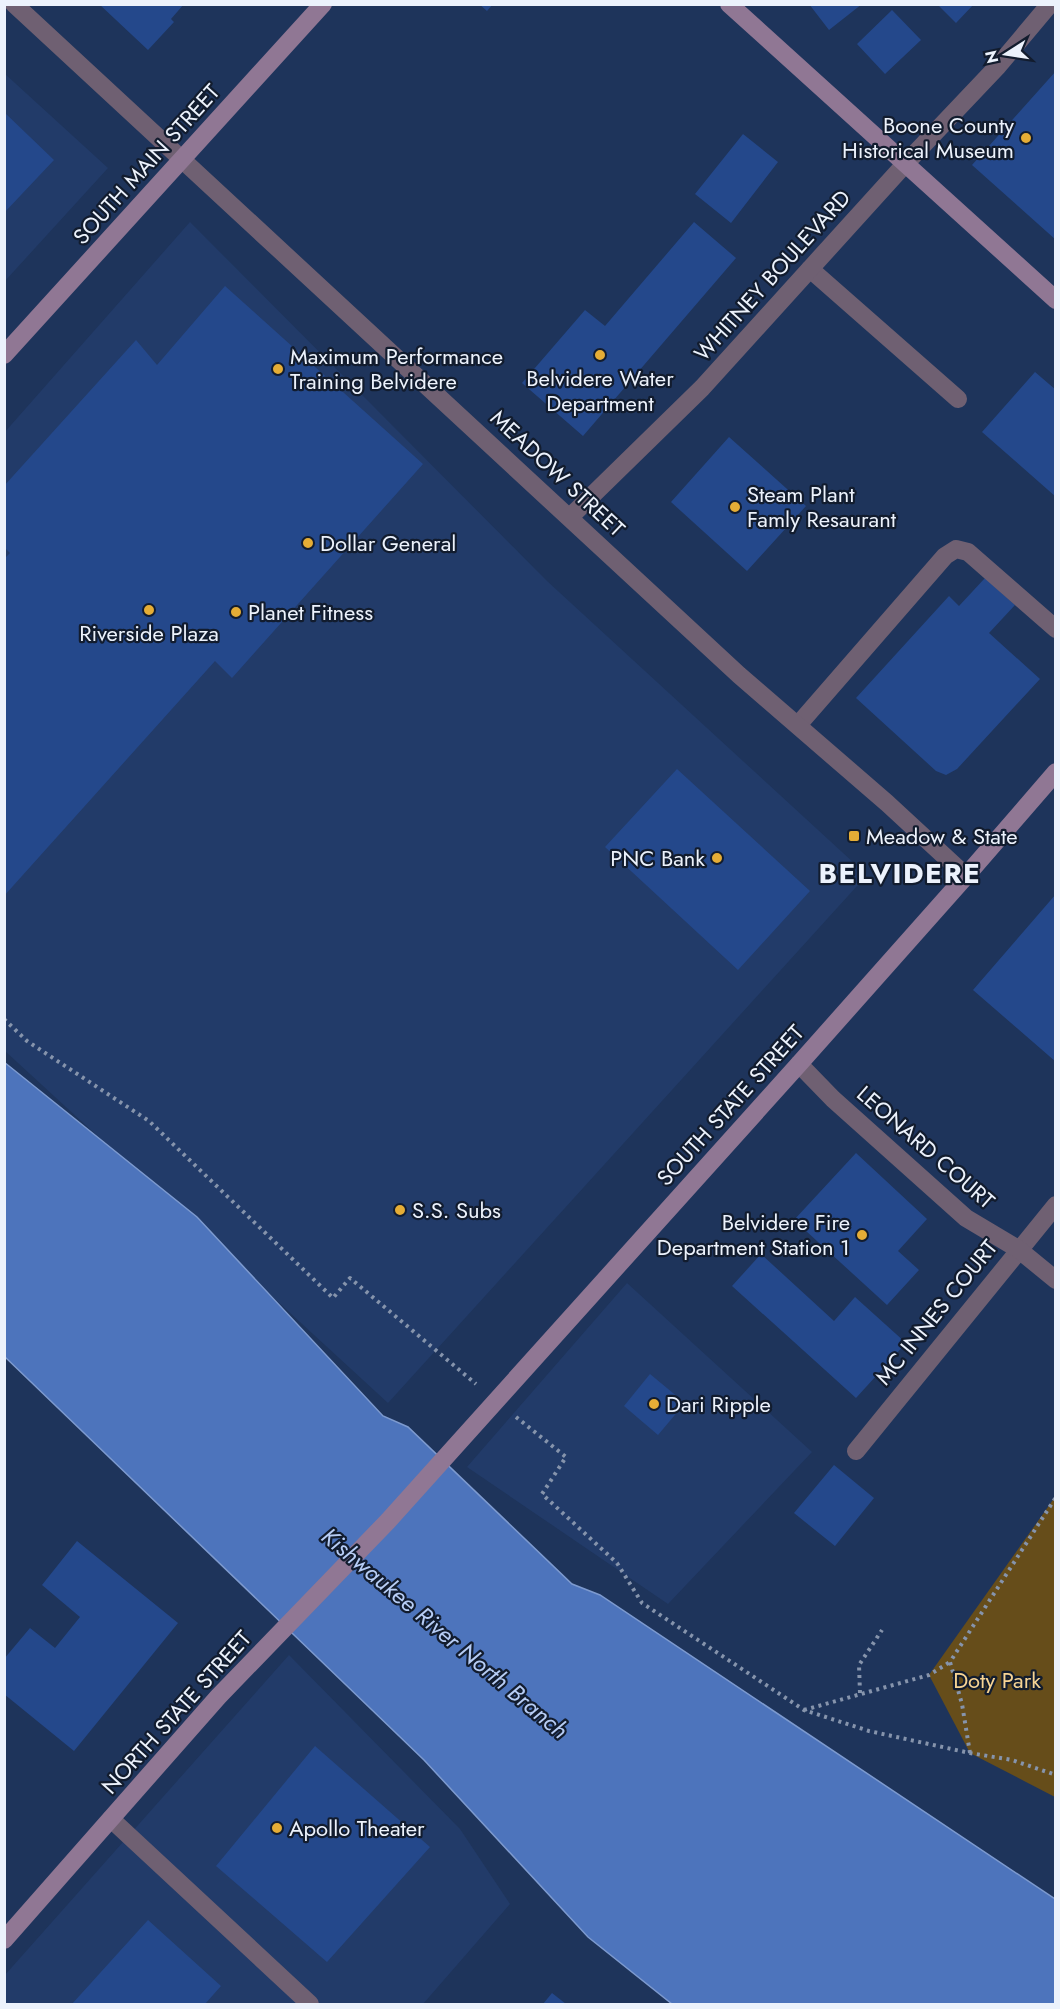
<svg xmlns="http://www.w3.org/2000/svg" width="1060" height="2009" font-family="Jost,sans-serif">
<rect width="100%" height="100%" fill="#1e345b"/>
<path fill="#223b69" d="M4,73L108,168L5,281H4Z
M190,222L547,581L867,875L388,1403L5,1051L4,433Z
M627,1283L812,1452L668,1604L467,1467Z
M289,1655L460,1829L510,1904L423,2004H5V1975Z"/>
<path fill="#664d1a" d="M1055,1497V1797L970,1753L929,1675Z"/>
<path fill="#4d74bc" stroke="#7d9acf" stroke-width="1.5" d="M4,1062L197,1217L383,1416L408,1427L572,1584L600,1595L1055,1899V2004H672L588,1937L424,1760L5,1357Z"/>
<path fill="#24488b" d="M99,4H184L171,19L174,22L148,50Z
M479,4H493L487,11Z
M809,4H862L829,30Z
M937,4H974L956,23Z
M892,10L921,40L885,74L857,44Z
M1056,71V240L972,165Z
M4,112L54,160L4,213Z
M743,134L778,162L731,223L695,194Z
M694,222L736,258L583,436L522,383L585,310L605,326Z
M225,286L423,464L232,678L215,661L4,896V559L10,553L4,547V486L136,340L157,365Z
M1035,372L1056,390V497L982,432Z
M729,437L806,506L747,571L671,502Z
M985,578L1015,605L989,633L1040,679L957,769L946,775L936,771L856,698L949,596L959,606Z
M677,769L810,891L738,970L605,847Z
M1056,894V1062L973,990Z
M856,1153L927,1219L898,1251L919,1270L887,1305L794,1220Z
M761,1254L834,1321L855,1297L906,1343L856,1398L732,1286Z
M650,1374L685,1403L658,1435L624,1406Z
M834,1465L874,1498L835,1546L794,1513Z
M77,1541L178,1623L74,1751L4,1694V1659L30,1628L55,1648L80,1617L42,1585Z
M315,1746L430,1847L327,1962L216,1866Z
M148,1920L221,1986L205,2004H72Z
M552,1993L566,2004H543Z"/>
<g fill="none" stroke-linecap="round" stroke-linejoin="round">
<path stroke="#8694ac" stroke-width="4" stroke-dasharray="3 4.5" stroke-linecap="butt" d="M4,1019L27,1041L149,1121L333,1298L350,1278L476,1384
M516,1417L566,1457L542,1494L617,1563L642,1603L804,1710L869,1731L970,1753L1012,1760L1056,1775
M860,1693L859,1665L882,1630
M804,1710L929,1675L950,1662
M970,1753L962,1704L950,1662L1056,1497"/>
<path stroke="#6f6072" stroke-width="18" d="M810,269L958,399
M798,725L945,556L956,549L968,552L1056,629
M856,1451L1056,1205
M111,1819L310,2004"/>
<path stroke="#6f6072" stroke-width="18" d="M14,4L739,675L887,803L966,876
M570,517L702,388L906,163L998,66L1050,4
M799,1064L833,1099L966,1218L1018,1249L1056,1280"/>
<path stroke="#907794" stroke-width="18" d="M729,4L1056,300
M4,355L323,4
M4,1940L218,1697L388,1521L799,1064L966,876L1056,772"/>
</g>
<g fill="#e5ad36" stroke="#121c2e" stroke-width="2">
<circle cx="1026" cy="138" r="6"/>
<circle cx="600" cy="355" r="6"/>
<circle cx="278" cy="369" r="6"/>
<circle cx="735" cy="507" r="6"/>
<circle cx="308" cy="543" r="6"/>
<circle cx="149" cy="610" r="6"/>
<circle cx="236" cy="612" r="6"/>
<rect x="848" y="830" width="12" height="12" rx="3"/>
<circle cx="717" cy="858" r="6"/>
<circle cx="400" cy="1210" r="6"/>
<circle cx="862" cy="1235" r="6"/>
<circle cx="654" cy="1404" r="6"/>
<circle cx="277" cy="1828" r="6"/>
</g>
<g text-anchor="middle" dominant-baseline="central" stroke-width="4.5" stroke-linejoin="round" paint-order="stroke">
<g font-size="22" fill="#ecf2fc" stroke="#121c2e" text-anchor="start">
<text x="1014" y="125" text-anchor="end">Boone County<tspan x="1014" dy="25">Historical Museum</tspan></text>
<text x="290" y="356">Maximum Performance<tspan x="290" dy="25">Training Belvidere</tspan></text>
<text x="600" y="378" text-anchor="middle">Belvidere Water<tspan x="600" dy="25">Department</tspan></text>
<text x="747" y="494">Steam Plant<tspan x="747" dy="25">Famly Resaurant</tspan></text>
<text x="320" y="543">Dollar General</text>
<text x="248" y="612">Planet Fitness</text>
<text x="149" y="633" text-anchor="middle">Riverside Plaza</text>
<text x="866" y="836">Meadow &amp; State</text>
<text x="705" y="858" text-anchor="end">PNC Bank</text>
<text x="412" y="1210">S.S. Subs</text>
<text x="850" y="1222" text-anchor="end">Belvidere Fire<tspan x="850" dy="25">Department Station 1</tspan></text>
<text x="666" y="1404">Dari Ripple</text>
<text x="289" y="1828">Apollo Theater</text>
</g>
<g font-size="22" fill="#ecf2fc" stroke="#121c2e">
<text transform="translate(146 164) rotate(-48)">SOUTH MAIN STREET</text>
<text transform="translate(772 275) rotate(-48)">WHITNEY BOULEVARD</text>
<text transform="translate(558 473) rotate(43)">MEADOW STREET</text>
<text transform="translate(730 1105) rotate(-48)">SOUTH STATE STREET</text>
<text transform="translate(926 1147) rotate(41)">LEONARD COURT</text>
<text transform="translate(936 1312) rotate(-51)">MC INNES COURT</text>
<text transform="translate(176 1712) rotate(-48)">NORTH STATE STREET</text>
</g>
<g font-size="22" fill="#f7d494" stroke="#121c2e">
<text x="997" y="1680">Doty Park</text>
</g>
<g font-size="24" font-style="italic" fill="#b7cdf5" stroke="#121c2e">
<text transform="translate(445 1633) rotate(40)">Kishwaukee River North Branch</text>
</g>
<g font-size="28" font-weight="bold" letter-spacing="1.5" fill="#ecf2fc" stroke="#121c2e">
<text x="900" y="873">BELVIDERE</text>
</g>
</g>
<rect width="1060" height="2009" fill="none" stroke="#ecf2fc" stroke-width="12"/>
<g transform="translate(1006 54) rotate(258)" stroke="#121c2e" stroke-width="4.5" paint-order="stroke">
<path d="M0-4.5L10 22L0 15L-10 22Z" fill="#ecf2fc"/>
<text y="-9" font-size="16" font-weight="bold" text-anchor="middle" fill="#ecf2fc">N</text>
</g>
</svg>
